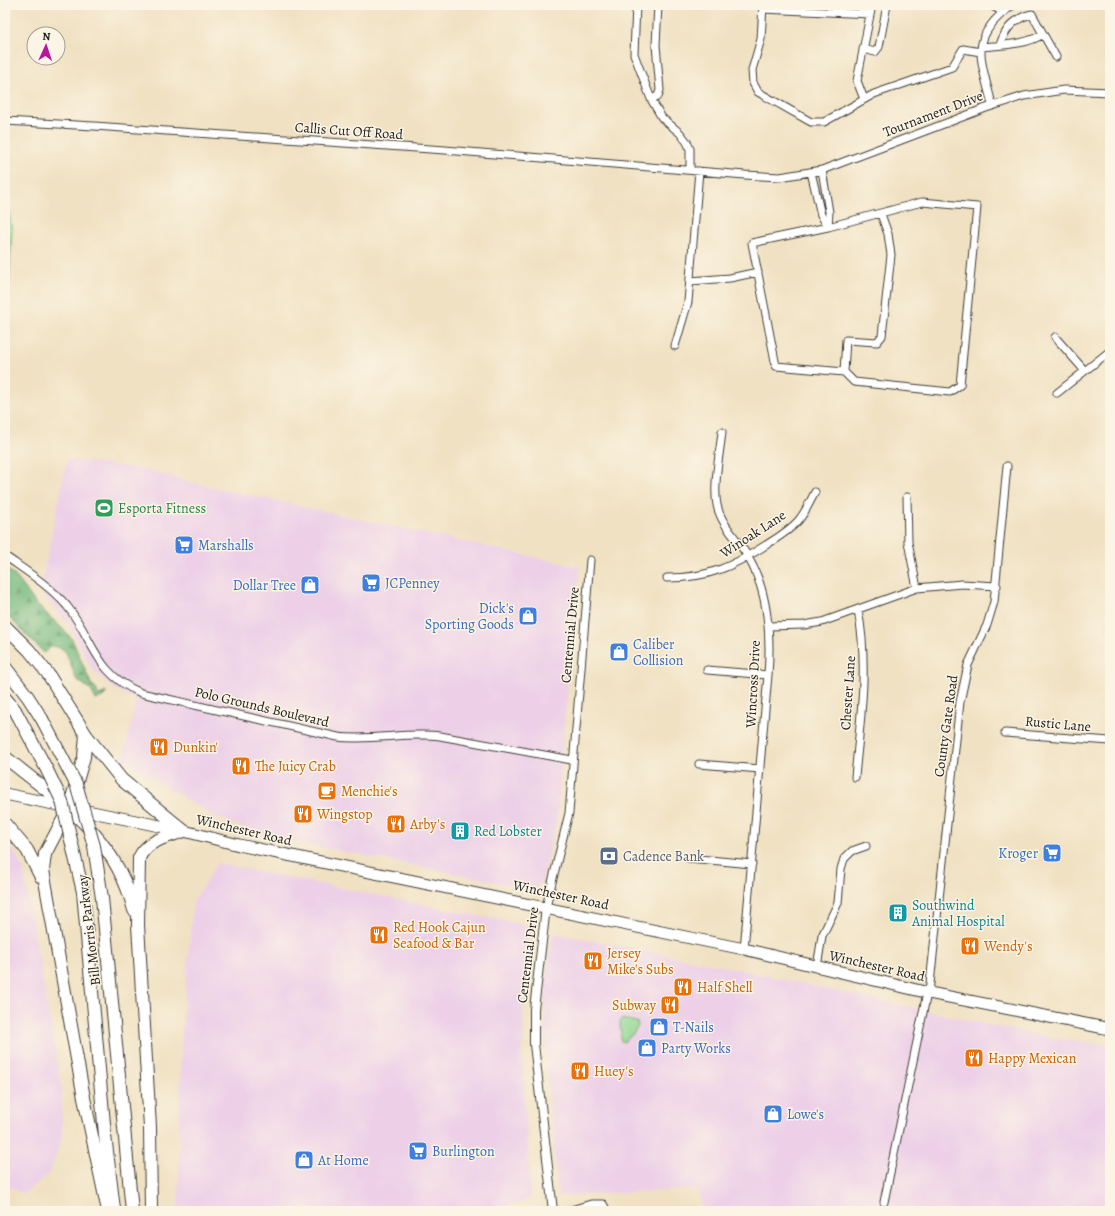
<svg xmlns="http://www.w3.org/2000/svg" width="1115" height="1216" font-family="Alegreya,serif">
<defs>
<pattern id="forest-firs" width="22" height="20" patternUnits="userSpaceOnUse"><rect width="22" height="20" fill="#73b87d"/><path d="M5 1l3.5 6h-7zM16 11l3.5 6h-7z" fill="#5e9566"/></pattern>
</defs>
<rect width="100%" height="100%" fill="#fcf5e5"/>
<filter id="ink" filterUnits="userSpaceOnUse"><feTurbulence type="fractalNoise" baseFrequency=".025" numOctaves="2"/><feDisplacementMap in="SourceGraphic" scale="8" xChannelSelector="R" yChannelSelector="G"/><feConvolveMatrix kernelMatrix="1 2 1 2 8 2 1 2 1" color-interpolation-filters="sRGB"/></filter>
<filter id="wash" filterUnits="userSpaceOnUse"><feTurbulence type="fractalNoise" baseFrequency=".012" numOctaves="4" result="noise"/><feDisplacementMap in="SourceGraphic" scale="16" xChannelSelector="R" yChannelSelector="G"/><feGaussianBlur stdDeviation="0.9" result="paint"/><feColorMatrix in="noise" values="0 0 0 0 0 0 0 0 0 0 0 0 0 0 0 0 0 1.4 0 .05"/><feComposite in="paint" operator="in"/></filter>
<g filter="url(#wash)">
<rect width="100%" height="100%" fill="#f0e1c2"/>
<path fill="#edd0e8" d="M67,459L143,469L199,484L580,567L563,736L558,812L542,882L537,887L527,888L266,836L213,816L123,759L136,700L113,688L92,669L68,624L40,592Z
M5,842L12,848L23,869L62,1089V1138L49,1174L23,1194L5,1184Z
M217,863L529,926L524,979L522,1057L531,1199L494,1211H178L181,1038L193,902Z
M553,933L732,968L1045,1037L1110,1045V1211H707L703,1207L696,1189L558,1196L545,1053V984Z"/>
<path fill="#8fd893" stroke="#567a58" d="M5,196L12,229L5,357Z
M622,1019L637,1022L638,1026L633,1034L624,1042L621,1041L620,1021Z"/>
<path fill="url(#forest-firs)" stroke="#486a4c" d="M5,567L18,579L36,604L63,629L72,639L91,684L96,688L98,695L107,692L104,696L96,700L91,690L76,679L66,652L61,648L52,646L45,653L42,651L5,613Z"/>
</g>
<g filter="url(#ink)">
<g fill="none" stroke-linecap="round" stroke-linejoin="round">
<defs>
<path id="minor" d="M636,5L634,54L651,99
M658,5L656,45L660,90L658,96L651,99L662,118L680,133L687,142L690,149V170
M763,5L761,39L752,70L753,83L758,92L811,122H824L874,94L952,67L963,49L981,52
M991,5L1003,12
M763,9L870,14
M1043,34L1056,57
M982,47C1001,45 1027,45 1043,34L1032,14C1014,18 1005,29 1000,45
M863,49L875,52L879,47L887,5
M864,99L857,81L872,5
M992,105C989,90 981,68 981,53C980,32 998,15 1013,5
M5,121L94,126L445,150L745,175L780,177L822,170L986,108L1024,96L1064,90L1110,92
M811,172L821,215L828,227L829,212L822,170
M922,202L977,207L960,385L950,392L854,382L844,372L776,366L752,243L828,227Z
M690,281L730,278L758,272
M1055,337L1085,371
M675,346L688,302L699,171
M844,372L846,340L877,342L882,336L891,255L888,234L881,214
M1057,393L1110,351
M722,432C720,452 713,485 717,505C721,525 738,539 748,557C768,591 771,636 768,675L744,949
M907,497L908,542L917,588
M5,556C26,571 50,586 67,606C95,641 94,673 141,693L338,737C372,741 406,732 440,736L572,760
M667,578C708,578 732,567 766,545C777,538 789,531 798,521C805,513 810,502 815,492
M768,626L804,625L822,622L917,588L962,584L997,586
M707,670L768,675
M1005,733L1110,741
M699,764L760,769
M855,777C860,721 869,666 858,610
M688,858L752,864
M546,907L569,813L590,560
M817,967L822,936L838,903L841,869L844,859L852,851L866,846
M929,993L960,702L968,665L987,625L994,602L1007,466
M884,1202L927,993
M568,1211L591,1204H603L607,1211"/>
<path id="tertiary" d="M546,907L534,1009V1044L553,1211"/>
<path id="primary" d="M5,794L184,831L239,845L744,949L929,993L1110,1029"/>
<path id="motorway" d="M5,626L29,650L48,674L86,735L84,757L69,808L45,854L43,870L84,1098L108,1211
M5,667L28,697L42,719
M5,698L15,710
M86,735L122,780L184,831
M5,757C61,803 115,834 134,910
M5,824L27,850L41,877
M83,892L105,1135L114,1209
M102,898L132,1211
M151,1211L150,1127L138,925L139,858C147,840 167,837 184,831"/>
</defs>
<use href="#minor" stroke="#3c3a35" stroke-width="9"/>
<use href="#tertiary" stroke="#3c3a35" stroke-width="10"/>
<use href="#primary" stroke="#3c3a35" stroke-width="13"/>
<use href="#motorway" stroke="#3c3a35" stroke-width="14"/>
<use href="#minor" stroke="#fff" stroke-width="7"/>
<use href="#tertiary" stroke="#fff" stroke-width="8"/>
<use href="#primary" stroke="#fff" stroke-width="11"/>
<use href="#motorway" stroke="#fff" stroke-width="12"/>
<defs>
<path id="motorway-bridge" d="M15,710L46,768L62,801L83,892
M42,719L76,784L94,846L102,898"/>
</defs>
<use href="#motorway-bridge" stroke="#3c3a35" stroke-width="14" stroke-linecap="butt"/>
<use href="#motorway-bridge" stroke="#fff" stroke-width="12"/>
</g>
</g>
<defs>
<symbol id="stadium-square" viewBox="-11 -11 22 22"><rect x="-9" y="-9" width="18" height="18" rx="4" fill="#2e9e5b" stroke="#fcf5e5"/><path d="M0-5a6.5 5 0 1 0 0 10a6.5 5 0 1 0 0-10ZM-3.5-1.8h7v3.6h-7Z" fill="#fff"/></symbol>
<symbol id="supermarket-square" viewBox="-11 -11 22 22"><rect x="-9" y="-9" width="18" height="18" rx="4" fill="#3f7fe0" stroke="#fcf5e5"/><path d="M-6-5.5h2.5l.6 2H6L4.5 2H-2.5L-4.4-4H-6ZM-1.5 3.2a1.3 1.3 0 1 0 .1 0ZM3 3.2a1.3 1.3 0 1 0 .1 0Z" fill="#fff"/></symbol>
<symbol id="shop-square" viewBox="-11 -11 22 22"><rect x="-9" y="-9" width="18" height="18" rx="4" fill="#3f7fe0" stroke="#fcf5e5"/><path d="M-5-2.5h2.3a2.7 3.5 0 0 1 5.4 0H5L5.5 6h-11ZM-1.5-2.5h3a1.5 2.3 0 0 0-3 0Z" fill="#fff"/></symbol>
<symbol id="restaurant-square" viewBox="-11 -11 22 22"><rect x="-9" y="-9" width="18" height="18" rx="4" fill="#e8710a" stroke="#fcf5e5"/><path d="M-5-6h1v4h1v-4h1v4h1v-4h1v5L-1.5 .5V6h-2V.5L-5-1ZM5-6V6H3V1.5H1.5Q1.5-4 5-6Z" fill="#fff"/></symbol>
<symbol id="cafe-square" viewBox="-11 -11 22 22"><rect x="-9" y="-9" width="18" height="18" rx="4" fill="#e8710a" stroke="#fcf5e5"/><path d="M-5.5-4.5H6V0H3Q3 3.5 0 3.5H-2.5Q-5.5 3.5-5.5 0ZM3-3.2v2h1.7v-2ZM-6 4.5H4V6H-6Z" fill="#fff"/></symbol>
<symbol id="building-square" viewBox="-11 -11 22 22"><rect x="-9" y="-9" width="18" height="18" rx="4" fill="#0f9aa8" stroke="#fcf5e5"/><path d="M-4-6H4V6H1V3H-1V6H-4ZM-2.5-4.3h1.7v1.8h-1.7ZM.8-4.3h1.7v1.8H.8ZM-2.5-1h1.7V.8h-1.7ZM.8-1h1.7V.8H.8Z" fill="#fff"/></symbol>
<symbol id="bank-square" viewBox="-11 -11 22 22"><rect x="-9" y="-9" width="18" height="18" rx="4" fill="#5c6f8a" stroke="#fcf5e5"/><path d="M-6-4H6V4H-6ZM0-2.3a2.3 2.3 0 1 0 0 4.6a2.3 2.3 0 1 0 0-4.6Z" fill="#fff"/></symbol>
</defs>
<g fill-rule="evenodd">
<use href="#stadium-square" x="93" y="497" width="22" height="22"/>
<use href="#supermarket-square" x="173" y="534" width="22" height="22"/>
<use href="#supermarket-square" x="360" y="572" width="22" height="22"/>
<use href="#shop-square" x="299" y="574" width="22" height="22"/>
<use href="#shop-square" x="517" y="605" width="22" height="22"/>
<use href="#shop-square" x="608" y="641" width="22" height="22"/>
<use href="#restaurant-square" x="148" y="736" width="22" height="22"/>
<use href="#restaurant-square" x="230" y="755" width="22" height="22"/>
<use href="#cafe-square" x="316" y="780" width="22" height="22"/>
<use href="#restaurant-square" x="292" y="803" width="22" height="22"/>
<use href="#restaurant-square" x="385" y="813" width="22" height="22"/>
<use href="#building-square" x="449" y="820" width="22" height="22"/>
<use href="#supermarket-square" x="1041" y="842" width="22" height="22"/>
<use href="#bank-square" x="598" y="845" width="22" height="22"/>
<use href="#building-square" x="887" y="902" width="22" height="22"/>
<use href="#restaurant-square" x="368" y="924" width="22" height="22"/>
<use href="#restaurant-square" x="959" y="935" width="22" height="22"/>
<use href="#restaurant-square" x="582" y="950" width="22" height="22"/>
<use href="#restaurant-square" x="672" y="976" width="22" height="22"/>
<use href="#restaurant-square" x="659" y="994" width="22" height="22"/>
<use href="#shop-square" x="648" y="1016" width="22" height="22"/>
<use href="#shop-square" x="636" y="1037" width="22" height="22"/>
<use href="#restaurant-square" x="963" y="1047" width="22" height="22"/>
<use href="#restaurant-square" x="569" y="1060" width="22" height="22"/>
<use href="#shop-square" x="762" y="1103" width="22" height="22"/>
<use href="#supermarket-square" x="407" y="1140" width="22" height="22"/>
<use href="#shop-square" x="293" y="1149" width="22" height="22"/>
</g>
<g text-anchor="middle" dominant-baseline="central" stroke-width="3" stroke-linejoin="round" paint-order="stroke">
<g font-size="14" fill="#1c1c1c" stroke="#fcf5e5">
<text transform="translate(933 114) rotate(-21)">Tournament Drive</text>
<text transform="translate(349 131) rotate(4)">Callis Cut Off Road</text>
<text transform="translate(753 534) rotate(-33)">Winoak Lane</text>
<text transform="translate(570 635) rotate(-85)">Centennial Drive</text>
<text transform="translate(753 684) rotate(-87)">Wincross Drive</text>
<text transform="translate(848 693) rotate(-86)">Chester Lane</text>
<text transform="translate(262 707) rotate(13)">Polo Grounds Boulevard</text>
<text transform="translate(1058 724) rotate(5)">Rustic Lane</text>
<text transform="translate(946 726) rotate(-82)">County Gate Road</text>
<text transform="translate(244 830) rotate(13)">Winchester Road</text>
<text transform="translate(561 895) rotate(12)">Winchester Road</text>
<text transform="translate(89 930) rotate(-97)">Bill Morris Parkway</text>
<text transform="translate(528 955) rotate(-83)">Centennial Drive</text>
<text transform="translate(877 966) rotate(13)">Winchester Road</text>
</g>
<g font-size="14" fill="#27864d" stroke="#fcf5e5" text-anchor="start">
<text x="118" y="508">Esporta Fitness</text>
</g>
<g font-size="14" fill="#366cbe" stroke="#fcf5e5" text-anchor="start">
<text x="198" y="545">Marshalls</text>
<text x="385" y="583">JCPenney</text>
<text x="296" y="585" text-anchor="end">Dollar Tree</text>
<text x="514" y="608" text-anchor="end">Dick's<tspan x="514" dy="16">Sporting Goods</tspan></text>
<text x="633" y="644">Caliber<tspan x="633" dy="16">Collision</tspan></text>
<text x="1038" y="853" text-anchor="end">Kroger</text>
<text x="673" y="1027">T-Nails</text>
<text x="661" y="1048">Party Works</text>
<text x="787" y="1114">Lowe's</text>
<text x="432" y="1151">Burlington</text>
<text x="318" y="1160">At Home</text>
</g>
<g font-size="14" fill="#c56008" stroke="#fcf5e5" text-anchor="start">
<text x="173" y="747">Dunkin'</text>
<text x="255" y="766">The Juicy Crab</text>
<text x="341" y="791">Menchie's</text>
<text x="317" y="814">Wingstop</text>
<text x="410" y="824">Arby's</text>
<text x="393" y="927">Red Hook Cajun<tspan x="393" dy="16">Seafood &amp; Bar</tspan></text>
<text x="984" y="946">Wendy's</text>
<text x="607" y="953">Jersey<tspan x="607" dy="16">Mike's Subs</tspan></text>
<text x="697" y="987">Half Shell</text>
<text x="656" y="1005" text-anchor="end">Subway</text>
<text x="988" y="1058">Happy Mexican</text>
<text x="594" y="1071">Huey's</text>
</g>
<g font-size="14" fill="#0d838f" stroke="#fcf5e5" text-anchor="start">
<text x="474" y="831">Red Lobster</text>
<text x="912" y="905">Southwind<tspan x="912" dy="16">Animal Hospital</tspan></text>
</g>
<g font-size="14" fill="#4e5e75" stroke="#fcf5e5" text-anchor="start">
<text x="623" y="856">Cadence Bank</text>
</g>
</g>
<rect width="1115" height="1216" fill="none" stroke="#fcf5e5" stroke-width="20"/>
<g transform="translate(46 46) rotate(3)"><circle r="19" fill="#fcf5e5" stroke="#a29e95"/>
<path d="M0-3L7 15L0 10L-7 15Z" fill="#b5179e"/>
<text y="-6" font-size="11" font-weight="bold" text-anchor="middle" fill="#1c1c1c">N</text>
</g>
</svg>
